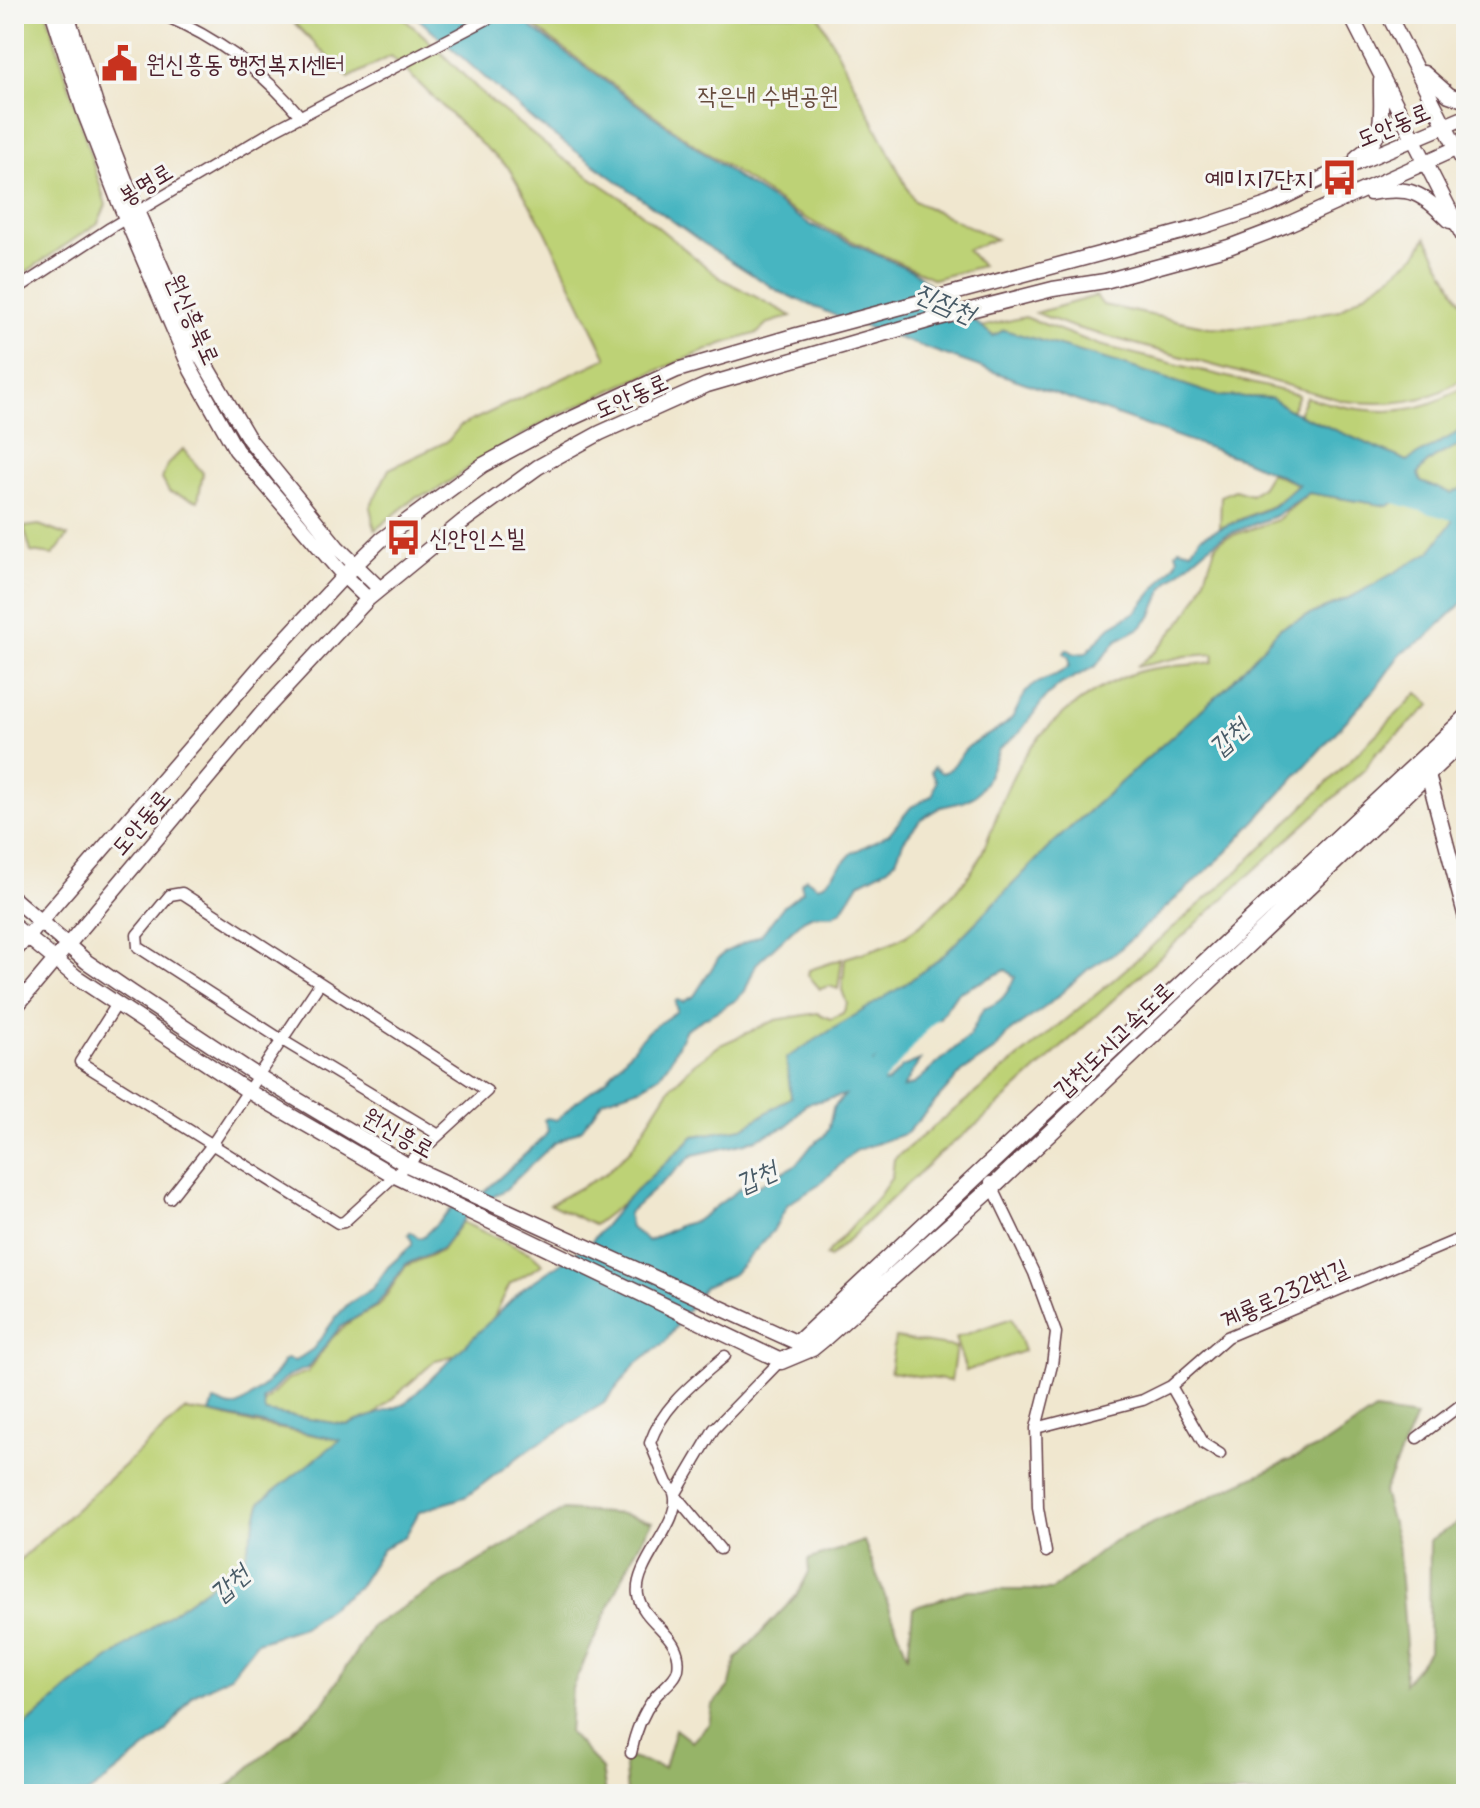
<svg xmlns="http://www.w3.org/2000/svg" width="1480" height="1808" font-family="Delius,'Poor Story',sans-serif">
<rect width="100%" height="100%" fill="#f6f6f2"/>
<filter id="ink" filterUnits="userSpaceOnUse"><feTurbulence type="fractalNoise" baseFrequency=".0125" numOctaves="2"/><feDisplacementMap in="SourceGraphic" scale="16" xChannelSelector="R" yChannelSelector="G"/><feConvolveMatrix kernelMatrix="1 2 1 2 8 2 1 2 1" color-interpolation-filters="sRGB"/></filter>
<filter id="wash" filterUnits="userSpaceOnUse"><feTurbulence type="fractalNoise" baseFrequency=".006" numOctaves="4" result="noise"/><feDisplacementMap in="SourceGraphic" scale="32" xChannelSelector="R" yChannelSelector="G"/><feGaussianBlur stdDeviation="1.8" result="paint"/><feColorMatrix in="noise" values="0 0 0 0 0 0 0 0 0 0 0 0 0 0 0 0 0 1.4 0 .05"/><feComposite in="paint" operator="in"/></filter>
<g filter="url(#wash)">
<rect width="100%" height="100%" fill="#f0e7cf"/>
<path fill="#bdd276" stroke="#847850" stroke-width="2" d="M14,14H47L106,205L98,223L14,280Z
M276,14H398L423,35L486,97L562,158L626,201L720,278L792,316L766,324L758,333L722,344L625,384L552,418L485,457L434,492L415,498L375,530L370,507L389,469L448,441L460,426L607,358L545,230L508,167L480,143L391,56L349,78L289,18Z
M520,14H818L914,201L996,239L967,250L982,266L934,279L818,225L788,208L694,144L544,34Z
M1426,237L1466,311V376C1431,404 1387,406 1344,401L1073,327L1036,313L1096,296L1103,305L1209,327L1238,328L1339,310L1388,278L1417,254Z
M1025,317L1099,345L1299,395L1291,411L1271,398L1218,396L1122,364L1004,330L994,336L981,327Z
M1466,385V428L1407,461L1298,414L1306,397C1363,414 1414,421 1466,385Z
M1466,442L1464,489L1451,493L1421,482L1418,474C1429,456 1449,451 1466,442Z
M183,449L203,473L198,501L169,492L162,479L167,465Z
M1270,473L1298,484L1274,505L1220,528L1221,496L1235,490L1251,495L1262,486Z
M1413,491L1451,514L1453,522L1431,552L1355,595L1280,628L1229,685L1051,845L942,957L904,985L791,1097L743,1128L694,1136L625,1201L594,1225L550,1204L605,1174L631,1149L670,1088L694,1064L720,1045L776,1020L817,1013L831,1019L843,1013L847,1004L842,990L845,958C863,953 880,948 897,940C925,926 968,883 981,855C996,823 1003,790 1022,760C1045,723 1084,694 1124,677C1152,664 1184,667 1213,662L1214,654L1186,656L1136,667L1157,650L1186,616L1200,592L1216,545L1225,538L1277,520L1309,493L1388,506Z
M39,525L68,536L53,555L31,552L24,527Z
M1418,693L1431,705L1375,754L1366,768L981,1121L938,1155L829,1258L825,1256L879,1196L892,1177L894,1159L1104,988L1238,871Z
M842,959L838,989L829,986L820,989L808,975L809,970Z
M462,1222L532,1254L543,1264L510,1284L493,1319L456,1355L436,1360L374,1415L347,1425L265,1412L262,1405L288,1379L308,1372L332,1338L352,1320L380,1305L406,1266L441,1251Z
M1012,1318L1024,1351L966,1371L955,1338Z
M895,1338L956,1347L951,1381L890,1372Z
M185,1410L210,1413L254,1424L341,1440L261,1501L244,1561L71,1686L14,1736V1565Z"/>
<path fill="#96b467" stroke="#706a49" stroke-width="2" d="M1375,1411L1416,1417L1383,1493L1398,1543L1406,1645L1404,1684L1429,1651L1430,1540L1466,1518V1794H627L624,1756L664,1768L675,1729L692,1742L709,1724L712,1706L730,1685L736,1659L797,1595L809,1572L808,1560L864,1541L908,1657L913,1608L968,1590H1052L1112,1542L1327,1443Z
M563,1510L622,1514L652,1522L631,1559L572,1688L569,1733L602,1769L606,1794H219L323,1704L372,1626Z"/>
<path fill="#46b5c1" stroke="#486a76" stroke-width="2" fill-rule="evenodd" d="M413,14H516L536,31L741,180L811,225L913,271L993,336L1004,330L1122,364L1218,396L1271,398L1291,411L1407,461L1466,428V442C1449,451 1429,456 1418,474L1421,482L1451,493L1466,487V599L1425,639L1401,653L1376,688L1227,852L1119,950L1087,970L1048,1005L1007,1034L996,1049L962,1072L907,1133L855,1151L819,1185L788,1204L773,1231L734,1274L704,1287L665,1342L635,1365L604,1403L525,1452L467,1496L419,1512L405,1537L383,1548L358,1587L303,1627L257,1642L230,1676L193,1695L166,1732L101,1784L87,1794H14V1736L71,1686L244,1561L261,1501L340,1440L210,1413L214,1401C219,1402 227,1407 232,1407C244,1407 281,1372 283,1361L287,1359L295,1361L313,1349L337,1316L348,1304L373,1288L388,1267L412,1245V1241L408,1235L410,1232L419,1238L424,1236L457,1203L485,1191L545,1136L548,1130L544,1120L547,1118L557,1120L576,1102L606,1080L648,1031L677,1011L675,1002L677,1000L683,1002L694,996L718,959L725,952L761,935L782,908L803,891L801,883L806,878L817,886L824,884L852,853L889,834L911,807L933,795L936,781L931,772L934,767L942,773C955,770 958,755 968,747C981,736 1000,732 1011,719C1018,711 1020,700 1026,692C1037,677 1057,679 1069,666V657L1064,653L1067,649L1075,654L1086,653L1111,626L1137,611L1176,563L1178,558L1176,552L1179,548L1191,551L1201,537L1207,534L1274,506L1299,484L1244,460L841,318L780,292L710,248L534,121ZM1413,491L1451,514L1452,522L1430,552L1355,595L1280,628L1229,685L1051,845L942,957L904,985L786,1058L791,1097L743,1128L694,1136L625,1201L591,1242L524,1288L405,1404L347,1425L265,1412L263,1400L287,1376L308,1368L340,1327L377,1305L406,1264L441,1249L471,1210L506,1189L553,1144L582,1129L603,1100L640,1088L660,1075L670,1061L686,1029L736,1000L745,991L756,964L803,920L813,915H833L842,910L859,883L888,868L896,860L904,840L921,819L941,807L963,802L975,796L986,781L999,749L1019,733L1046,697L1061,684L1096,666L1117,640L1140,628L1151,617L1162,591L1169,581L1206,549L1224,536L1275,516L1309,493L1388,506ZM1006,970L1015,977C1007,994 1002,1003 983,1009L970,1035L914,1084L903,1088L920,1060L902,1067L887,1083L873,1082V1063C890,1052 899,1036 914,1021L939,1019L957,993ZM845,1095L833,1108L829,1127L824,1136L812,1145L797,1164L754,1188H741L696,1221L681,1225L648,1241L631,1228L628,1213L693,1155L746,1143L786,1127L806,1104Z"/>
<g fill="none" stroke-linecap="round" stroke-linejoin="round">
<path stroke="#46b5c1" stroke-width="20" d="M1381,489L1466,514
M858,1097L938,1002"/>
</g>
</g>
<g filter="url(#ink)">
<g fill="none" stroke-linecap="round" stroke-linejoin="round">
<defs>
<path id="street" d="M161,14C217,38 262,70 301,117
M14,291L110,228L276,129L497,14
M117,1004L80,1062L338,1223L344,1222L487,1091L182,893L170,895L137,935L138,947L282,1040L439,1135
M990,1182L1034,1273L1056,1333L1052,1365L1036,1428L1038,1508L1046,1552
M170,1198L211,1146L320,983
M1171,1386L1204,1444L1220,1454
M1036,1428L1143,1400L1171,1386L1227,1337L1466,1236
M1417,1438L1466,1401
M720,1549L675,1495L714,1429L783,1358
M631,1753C635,1732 642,1714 655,1697C662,1688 676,1680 678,1669C684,1635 643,1624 638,1595C633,1563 683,1522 674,1493C673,1489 669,1486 667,1483C661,1470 656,1456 650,1443C663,1405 695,1382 725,1356"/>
<path id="secondary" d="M53,14L83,109L119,202L191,370L236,450L344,576L368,599
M67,14L96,105L137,211L199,354L249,439L337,547L379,588
M1350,14L1466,242
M1388,14L1466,167
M1424,73L1449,95L1466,101
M1357,157C1388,136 1380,114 1381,80
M1370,193C1412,186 1420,192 1450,221
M1426,767L1466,918
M14,899L87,962L131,992L258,1076L407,1165L798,1343
M14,926L75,976L248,1091L395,1176L781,1361
M14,952L265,661L344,576L381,540L483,465L555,426L677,370L797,335L1204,226L1270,204L1333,173L1466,117
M14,1009L263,712L368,599L462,522L538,467L600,433L707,385L931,320L1053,289L1105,281L1229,247L1284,226L1466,144"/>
<path id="primary" d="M798,1343L1466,718
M781,1361L812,1348L823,1339L993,1187L1466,737"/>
</defs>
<use href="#street" stroke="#633d44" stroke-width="13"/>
<use href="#secondary" stroke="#633d44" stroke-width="17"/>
<use href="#primary" stroke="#633d44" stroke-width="19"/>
<use href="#street" stroke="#fff" stroke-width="10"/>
<use href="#secondary" stroke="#fff" stroke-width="14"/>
<use href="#primary" stroke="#fff" stroke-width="16"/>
</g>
</g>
<defs>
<symbol id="civic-bare" viewBox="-9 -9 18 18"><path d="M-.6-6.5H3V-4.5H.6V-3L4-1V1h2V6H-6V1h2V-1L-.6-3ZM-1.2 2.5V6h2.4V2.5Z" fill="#c8321e" stroke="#f6f6f2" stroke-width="2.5" paint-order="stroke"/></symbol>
<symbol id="bus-bare" viewBox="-9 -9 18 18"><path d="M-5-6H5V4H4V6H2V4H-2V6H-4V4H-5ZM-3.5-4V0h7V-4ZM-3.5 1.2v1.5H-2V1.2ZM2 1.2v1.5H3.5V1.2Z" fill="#c8321e" stroke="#f6f6f2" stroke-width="2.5" paint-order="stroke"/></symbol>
</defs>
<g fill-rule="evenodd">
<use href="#civic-bare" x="94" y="38" width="51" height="51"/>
<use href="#bus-bare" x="1314" y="152" width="51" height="51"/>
<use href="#bus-bare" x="378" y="512" width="51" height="51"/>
</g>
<g text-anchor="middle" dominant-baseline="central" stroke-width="6" stroke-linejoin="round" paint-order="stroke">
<g font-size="24" fill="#4a1f2b" stroke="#f6f6f2" text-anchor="start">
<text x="146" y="63">원신흥동 행정복지센터</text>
<text x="1313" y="178" text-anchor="end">예미지7단지</text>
<text x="429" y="537">신안인스빌</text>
</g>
<g font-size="24" fill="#674c3e" stroke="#f6f6f2">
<text x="768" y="95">작은내 수변공원</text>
</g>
<g font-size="24" fill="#4a1f2b" stroke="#f6f6f2">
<text transform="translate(1393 124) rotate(-23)">도안동로</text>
<text transform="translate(145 183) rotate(-31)">봉명로</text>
<text transform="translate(194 319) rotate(66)">원신흥북로</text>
<text transform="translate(631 395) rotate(-24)">도안동로</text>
<text transform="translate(140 822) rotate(-50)">도안동로</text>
<text transform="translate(1113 1039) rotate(-44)">갑천도시고속도로</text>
<text transform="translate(399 1132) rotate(29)">원신흥로</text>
<text transform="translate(1284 1293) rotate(-24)">계룡로232번길</text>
</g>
<g font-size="26" font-style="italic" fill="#485b67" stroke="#f6f6f2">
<text transform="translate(945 302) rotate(24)">진잠천</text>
<text transform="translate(1228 737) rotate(-42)">갑천</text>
<text transform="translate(756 1176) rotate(-24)">갑천</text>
<text transform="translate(229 1583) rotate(-41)">갑천</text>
</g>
</g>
<rect width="1480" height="1808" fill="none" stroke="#f6f6f2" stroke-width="48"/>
</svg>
